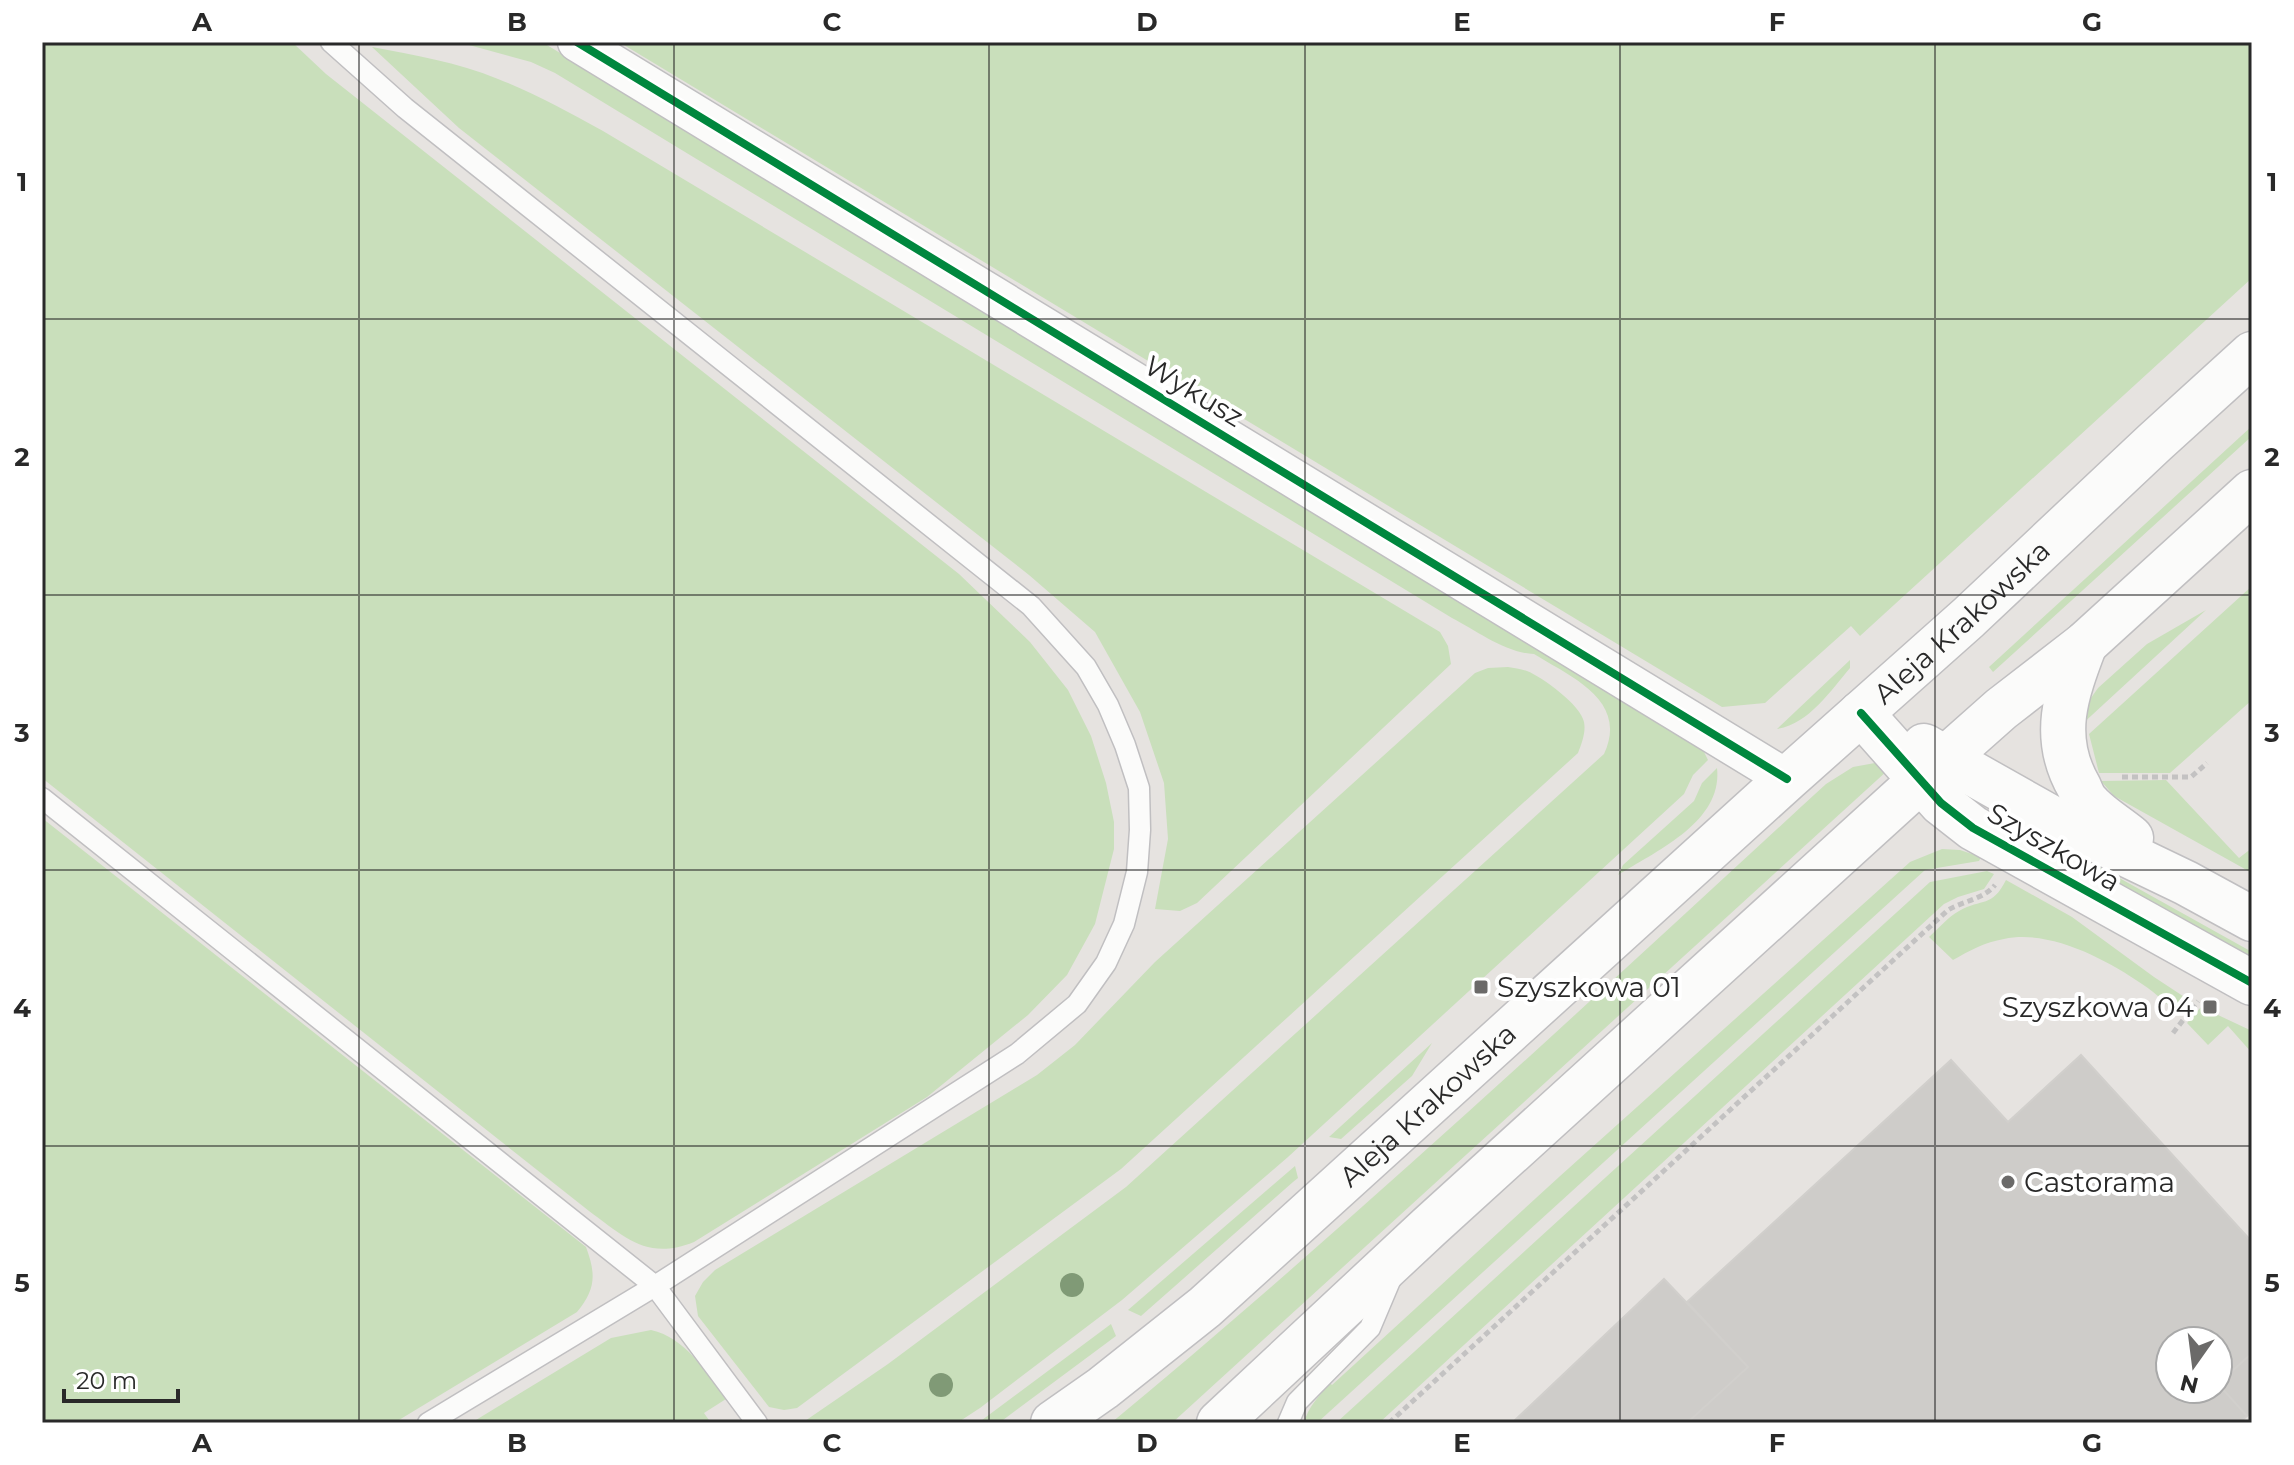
<svg xmlns="http://www.w3.org/2000/svg" width="2294" height="1465" font-family="Montserrat,sans-serif">
<rect width="100%" height="100%" fill="#e6e3e0"/>
<path fill="#c9dfbb" d="M42,42H292L326,74L959,574L1030,642L1068,690L1091,736L1106,783L1114,822V849L1095,924L1067,975L1028,1015L927,1097L694,1242C647,1261 625,1237 589,1211L42,778Z
M458,42H542L1655,719L1702,748L1708,760L1693,775L1684,794L1288,1157L1122,1300L980,1408L957,1423H802L888,1364L1126,1187L1604,754C1629,700 1571,677 1534,654C1506,653 1477,631 1452,618L555,73L531,62Z
M619,42H2252V278L1860,636L1851,626L1765,703L1722,707Z
M372,47C414,55 457,62 498,79C534,93 568,112 603,131L1440,632L1448,646L1451,664L1197,903L1180,911L1155,909L1168,839L1164,783L1140,712L1095,632L1029,575L459,128Z
M2252,426V436L1993,672L1989,667Z
M2252,586V700L2170,773H2099L2089,734Z
M2206,610L2079,727L2086,705L2098,688L2147,644Z
M1850,660V668C1831,690 1809,724 1777,729Z
M1508,667C1514,668 1521,669 1527,671C1542,677 1581,705 1584,722C1586,732 1582,743 1578,753L1121,1169L797,1408L784,1410L769,1407L698,1316L695,1296L703,1282L715,1270L1037,1075L1075,1045L1155,962L1475,673L1488,668Z
M1886,761L1888,770L1172,1423H1111C1357,1219 1591,1000 1826,784L1853,767Z
M1717,768C1723,822 1656,851 1618,875L1623,865L1694,801L1702,783Z
M2166,780L2239,858L2252,848V873L2114,796L2101,781Z
M42,818L586,1247C596,1274 596,1289 577,1312L394,1423H42Z
M2035,831L2252,952V964L2030,840Z
M1942,849L1960,850L1981,857L1979,861L1925,870L1317,1423H1304C1308,1407 1319,1396 1330,1383L1332,1385L1559,1177L1910,862Z
M1987,871L1994,874L1984,889L1958,897L1944,904L1379,1423H1336L1930,882Z
M2006,880L2072,917L2154,977L2192,1002L2180,1016C2168,1005 2156,993 2142,984C2106,959 2049,929 2004,939C1985,942 1969,951 1953,960L1929,937C1939,928 1948,917 1959,911C1982,898 1992,908 2006,880Z
M2201,1007L2252,1031V1053L2228,1026L2208,1045L2187,1023Z
M1432,1043L1412,1076L1341,1139L1329,1137Z
M1295,1166L1298,1178L1293,1182L1141,1316L1128,1310Z
M1111,1324L1116,1336L1007,1417L999,1423H978Z
M651,1330C686,1338 705,1371 726,1399L704,1413L711,1423H471L611,1338Z"/>
<path fill="#ceccc9" stroke="#d1cfcc" stroke-width="2" d="M2081,1055L2252,1242V1353L2218,1384V1341H2170V1389H2218V1384L2247,1416L2239,1423H1687L1748,1367L1687,1302L1951,1060L2008,1122Z
M1664,1279L1748,1367L1687,1423H1512Z
M2252,1353V1411L2247,1416L2218,1384Z"/>
<g fill="none" stroke-linecap="round" stroke-linejoin="round">
<defs>
<path id="lane" d="M331,42L405,108L1031,606L1086,667L1108,705L1125,745L1139,788L1140,830L1137,872L1124,924L1106,963L1077,1004L1017,1054L655,1286L428,1423
M42,798L655,1286L757,1423
M1288,1423L1297,1402L1370,1328L1392,1276"/>
<path id="street" d="M577,42L1787,779"/>
<g id="secondary">
<path d="M2085,644C2066,694 2050,737 2079,787C2081,792 2084,799 2088,803C2099,816 2118,827 2131,838"/>
<path d="M1861,713L1941,803L1973,828L2252,983"/>
<path d="M1924,746L2057,821L2186,883L2252,919"/>
<path id="s1" d="M1053,1423L1103,1388L1205,1307L1787,779L1968,618L2154,443L2252,354"/>
<path d="M1219,1423L1429,1227L1921,780L2001,709L2085,644L2252,492"/>
</g>
</defs>
<use href="#lane" stroke="#c0bfc1" stroke-width="23"/>
<use href="#street" stroke="#c0bfc1" stroke-width="41"/>
<use href="#secondary" stroke="#c0bfc1" stroke-width="47"/>
<path stroke="#c3c2c2" stroke-width="5" stroke-dasharray="6 4" stroke-linecap="butt" d="M2122,777H2191L2207,763
M2173,1033L2198,1001
M1389,1423L1948,910C1963,901 1984,899 1995,885"/>
<use href="#lane" stroke="#fbfbfa" stroke-width="20"/>
<use href="#street" stroke="#fbfbfa" stroke-width="38"/>
<use href="#secondary" stroke="#fbfbfa" stroke-width="44"/>
<defs>
<path id="cycleway" d="M577,42L1787,779
M1861,713L1941,803L1973,828L2252,983"/>
</defs>
<use href="#cycleway" stroke="#fff" stroke-width="13"/>
<use href="#cycleway" stroke="#00873e" stroke-width="8"/>
</g>
<g fill="#809a76">
<circle cx="1072" cy="1285" r="12"/>
<circle cx="941" cy="1385" r="12"/>
</g>
<path fill="none" stroke="#292929" stroke-width="2" stroke-opacity="0.55" d="M359,42V1423M674,42V1423M989,42V1423M1305,42V1423M1620,42V1423M1935,42V1423M42,319H2252M42,595H2252M42,870H2252M42,1146H2252"/>
<g fill="#6b6a69" stroke="#fff" stroke-width="3">
<rect x="1473" y="979" width="16" height="16" rx="4"/>
<rect x="2202" y="999" width="16" height="16" rx="4"/>
<circle cx="2008" cy="1182" r="8"/>
</g>
<g text-anchor="middle" dominant-baseline="central" stroke-width="8" stroke-linejoin="round" paint-order="stroke">
<g font-size="28" fill="#292929" stroke="#fff">
<text transform="translate(1194 391) rotate(31)">Wykusz</text>
<text stroke="none"><textPath href="#s1" startOffset="1212">Aleja Krakowska</textPath></text>
<text transform="translate(2054 847) rotate(30)">Szyszkowa</text>
<text stroke="none"><textPath href="#s1" startOffset="492">Aleja Krakowska</textPath></text>
</g>
<g font-size="28" fill="#292929" stroke="#fff" text-anchor="start">
<text x="1497" y="987">Szyszkowa 01</text>
<text x="2194" y="1007" text-anchor="end">Szyszkowa 04</text>
<text x="2024" y="1182">Castorama</text>
</g>
</g>
<rect width="2294" height="1465" fill="none" stroke="#ffffff" stroke-width="88"/>
<g transform="translate(2194 1365) rotate(194)"><circle r="38" fill="#ffffff" stroke="#a9a9a9" stroke-width="2"/>
<path d="M0-6L14 30L0 20L-14 30Z" fill="#6b6a69"/>
<text y="-12" font-size="22" font-weight="bold" text-anchor="middle" fill="#292929">N</text>
</g>
<path d="M64 1389v12h114v-12" fill="none" stroke="#292929" stroke-width="4"/>
<text x="76" y="1389" font-size="24" fill="#292929" stroke="#ffffff" stroke-width="6" paint-order="stroke">20 m</text>
<rect x="44" y="44" width="2206" height="1377" fill="none" stroke="#292929" stroke-width="3"/>
<g font-size="26" text-anchor="middle" font-weight="bold" fill="#292929">
<text x="202" y="31">A</text>
<text x="517" y="31">B</text>
<text x="832" y="31">C</text>
<text x="1147" y="31">D</text>
<text x="1462" y="31">E</text>
<text x="1777" y="31">F</text>
<text x="2092" y="31">G</text>
<text x="22" y="191">1</text>
<text x="2272" y="191">1</text>
<text x="22" y="466">2</text>
<text x="2272" y="466">2</text>
<text x="22" y="742">3</text>
<text x="2272" y="742">3</text>
<text x="22" y="1017">4</text>
<text x="2272" y="1017">4</text>
<text x="22" y="1292">5</text>
<text x="2272" y="1292">5</text>
<text x="202" y="1452">A</text>
<text x="517" y="1452">B</text>
<text x="832" y="1452">C</text>
<text x="1147" y="1452">D</text>
<text x="1462" y="1452">E</text>
<text x="1777" y="1452">F</text>
<text x="2092" y="1452">G</text>
</g>
</svg>
